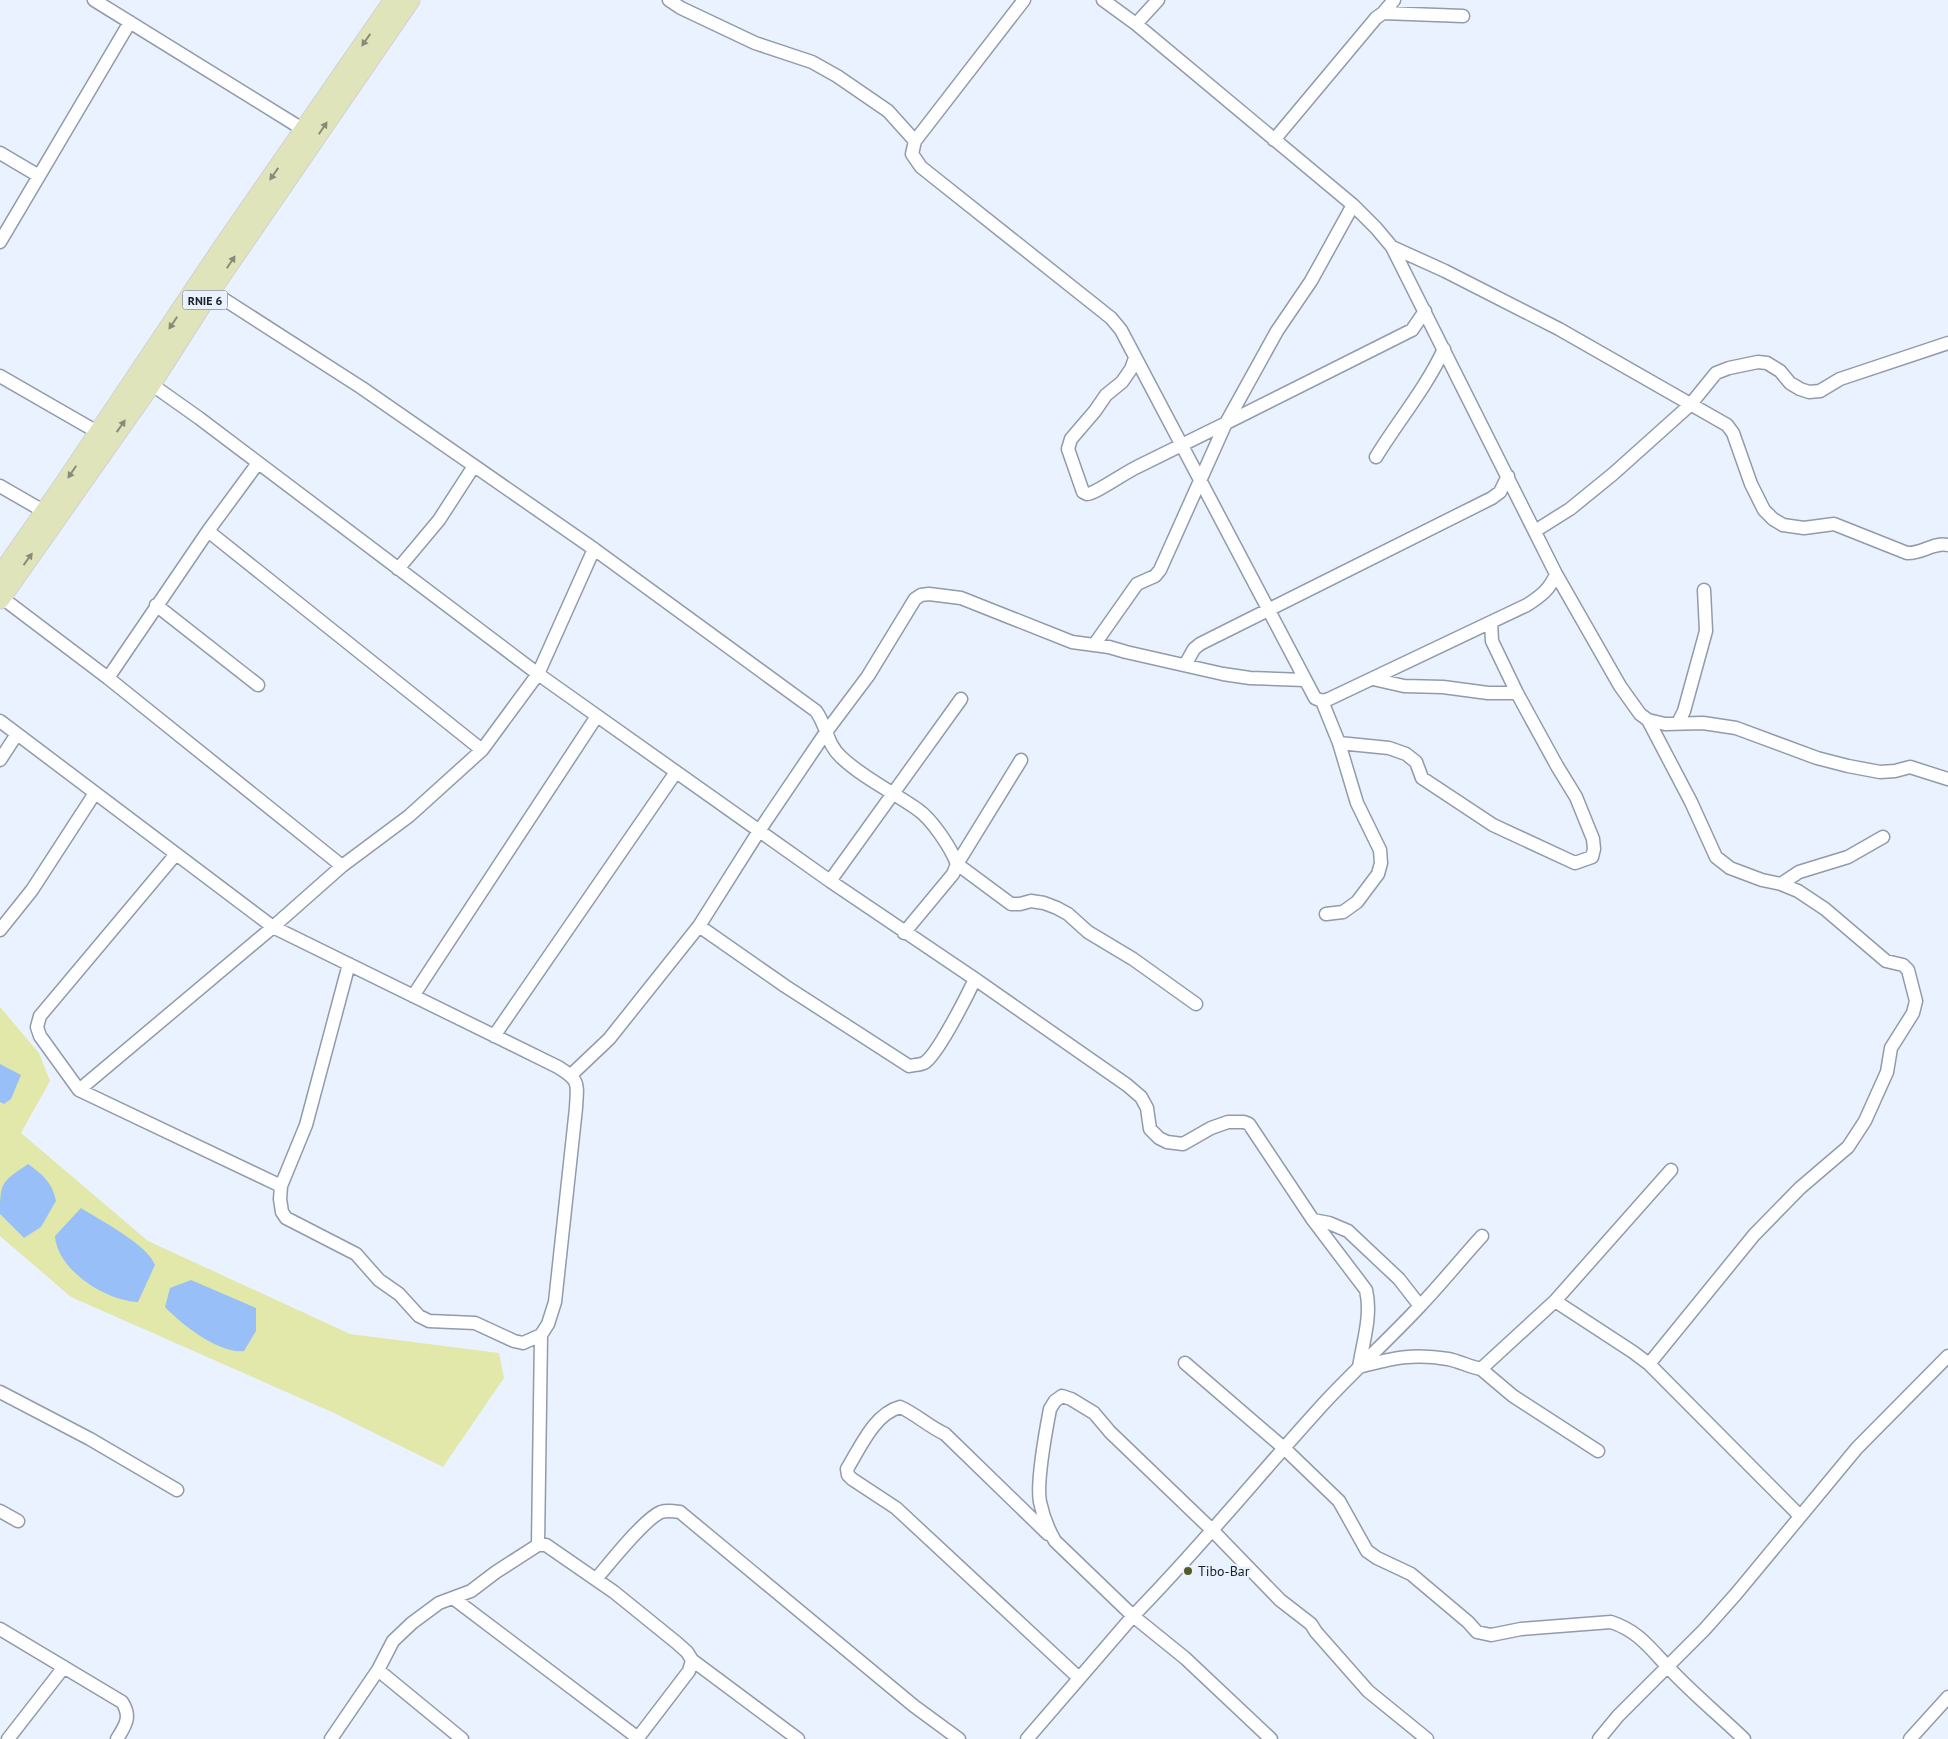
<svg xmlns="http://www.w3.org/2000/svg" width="1948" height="1739" font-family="'PT Sans',sans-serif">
<rect width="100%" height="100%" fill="#eaf2ff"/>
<path fill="#e1e8a9" d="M0,1007L39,1053L50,1081L21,1133L148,1241L350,1334L499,1353L504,1378L443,1467L334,1413L71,1297L0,1236Z"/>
<path fill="#99bff8" d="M0,1064L21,1075L11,1099L4,1104L0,1102Z
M28,1164C42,1174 53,1183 56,1201L41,1227L24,1238L0,1214C0,1181 2,1182 28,1164Z
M81,1208C100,1220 148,1245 155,1265L138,1302C106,1301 57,1270 55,1236Z
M191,1280L256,1308V1331L244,1351C219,1354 181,1324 165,1307L170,1288Z"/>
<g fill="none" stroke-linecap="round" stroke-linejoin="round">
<defs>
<path id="street" d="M94,0L304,130
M669,0L681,8L755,43L812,62L837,76L888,111L915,141
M1024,0L915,141L912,154L921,167L1111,318L1121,330L1315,698L1322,701L1329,699L1527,605C1541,596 1550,589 1556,574
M1103,0L1136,24L1353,205L1376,228L1392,247L1556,574L1620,686L1640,714L1648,720L1665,724L1703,723L1736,728L1817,758L1848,766L1880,772L1895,771L1910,767L1948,779
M1383,13L1394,0
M1136,24L1158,0
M1274,140L1376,18L1383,13L1463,16
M0,153L39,176
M0,242L130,22
M1392,247L1445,271L1559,329L1727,425L1733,433L1751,484L1764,510L1773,519L1783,525L1804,528L1834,524L1907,553C1922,554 1933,542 1948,545
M205,287L362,388L594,549L816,711C828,728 826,743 841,757C863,778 893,792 917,809C932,819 951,848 957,864L953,874L904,933
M1135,358L1131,369L1122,382L1106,395L1095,411L1071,439L1068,449L1083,492L1087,494C1095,494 1126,472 1137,467C1229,422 1321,376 1412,330L1425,311
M0,376L99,433
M151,384L199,418L538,674L830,881L975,979L1127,1085L1141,1097L1147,1108L1150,1129L1159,1138L1167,1142L1183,1144L1211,1128L1228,1122H1244L1249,1124L1313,1220L1366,1290C1372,1315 1363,1342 1359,1367C1393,1358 1413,1353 1448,1359C1459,1361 1470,1367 1481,1369L1555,1301L1671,1170
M1376,457C1398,421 1426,388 1444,349
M0,486L45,512
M208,531L482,750
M1535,531L1570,509L1613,474L1690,405L1716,373L1729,368L1758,362L1767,363L1780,371L1790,383L1800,389L1809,392L1820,391L1840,379L1948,343
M398,569L439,520L474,466
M1,597L108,678L342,866
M156,605L258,685
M1094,645L1137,584L1155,576L1160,570L1225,425L1277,331L1311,281L1353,205
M1185,665L1194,649L1200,644L1492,498L1500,492L1508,476
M108,678L208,531L258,463
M1373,679L1404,686L1443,687L1488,693H1517
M1322,701L1339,743L1357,803L1380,850L1381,863L1378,874L1357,902L1343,912L1326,914
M1648,720L1691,802L1716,857L1730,868L1762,880L1781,884L1798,891L1825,909L1886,961L1903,965L1908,970L1916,1001L1913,1013L1891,1048L1887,1072L1865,1121L1848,1147L1800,1188L1754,1235L1649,1364
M0,721L273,927L558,1067C581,1081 577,1084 576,1108L555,1302L548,1324L541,1335L523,1343L514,1341L475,1323L429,1321L419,1316L399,1294L379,1280L356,1254L286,1218L282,1212L280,1199L281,1186L306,1125L349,964
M1678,723L1684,711L1706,631L1704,590
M1339,743L1389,748L1406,754L1416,762L1422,778L1493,825L1575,863L1592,857L1594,849L1593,839L1576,797L1557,766L1517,693L1492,641L1491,622
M0,760L17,734
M1021,760L957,864L1011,904H1020L1031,901L1044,903L1057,908L1068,914L1088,932L1133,959L1196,1004
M176,854L40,1016L37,1027L40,1036L79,1090L281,1186
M830,881L961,699
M1781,884L1799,872L1848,857L1883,837
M699,926L785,986L909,1066C913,1065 920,1065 924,1063C937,1056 968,994 975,979
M0,930L32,890L95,793
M413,996L597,716
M494,1036L676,772
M571,1075L609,1039L699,926L759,831L826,732L868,676L915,599L921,595L929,594L961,598L1072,642L1109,647L1126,652L1223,674L1250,678L1305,680
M79,1090L273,927L342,866L409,816L482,750L538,674L594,549
M1313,1220L1329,1223L1348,1231L1399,1279L1420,1306
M1555,1301L1633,1352L1649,1364L1800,1516
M1185,1363L1285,1449L1339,1501L1367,1551L1377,1558L1411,1574L1468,1622L1477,1632L1491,1635L1521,1629L1611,1622C1638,1631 1649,1647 1668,1667C1691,1692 1719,1715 1744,1739
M1481,1369L1513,1396L1598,1451
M0,1392L90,1439L177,1490
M0,1511L18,1521
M1048,1534L945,1434C928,1426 916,1414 900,1407C874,1414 860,1448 847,1469L848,1475L852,1479L896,1508L1079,1678
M538,1545L541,1335
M596,1579C610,1563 644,1519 661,1512C667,1510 673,1511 680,1512L914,1706L959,1739
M453,1598L638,1738
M0,1629L122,1702C132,1717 125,1726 117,1739
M692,1660L798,1739
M378,1670L462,1739
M8,1739L64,1667
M331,1739L378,1670L393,1641L412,1623L439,1603L471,1591L496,1572L538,1545H546L614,1592L677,1643L687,1652L692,1660L689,1671L637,1739
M1027,1739L1133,1616L1185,1658L1271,1739
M1427,1739L1368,1691L1316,1632L1311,1624L1280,1600L1213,1531L1110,1432L1094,1413L1071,1399L1062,1396L1055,1401L1050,1409C1046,1430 1036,1482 1040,1502C1043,1516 1048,1529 1055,1541L1133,1616C1201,1547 1261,1472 1326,1401C1356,1369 1389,1339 1419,1307C1441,1284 1461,1259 1482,1236
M1599,1739L1618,1716L1704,1630L1736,1594L1857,1448L1948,1356
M1910,1739L1948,1697"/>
<path id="primary" d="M0,576L63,486L225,244L394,0
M0,599L151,384L211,290L410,0"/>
</defs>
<use href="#street" stroke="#919ba9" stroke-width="15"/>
<use href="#primary" stroke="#d2d2d3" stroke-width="21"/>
<use href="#street" stroke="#fff" stroke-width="12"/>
<use href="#primary" stroke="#e0e4ba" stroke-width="19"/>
</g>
<defs><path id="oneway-solid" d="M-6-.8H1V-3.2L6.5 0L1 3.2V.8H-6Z" transform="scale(1.25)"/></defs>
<g fill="#888b77">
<use href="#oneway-solid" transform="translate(366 40) rotate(125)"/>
<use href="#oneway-solid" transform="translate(323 128) rotate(-56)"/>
<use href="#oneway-solid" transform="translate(274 174) rotate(125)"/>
<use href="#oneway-solid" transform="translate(231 262) rotate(-56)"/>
<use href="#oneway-solid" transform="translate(173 323) rotate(124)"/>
<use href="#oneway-solid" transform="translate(121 426) rotate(-55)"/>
<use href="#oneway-solid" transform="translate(72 472) rotate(124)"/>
<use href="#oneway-solid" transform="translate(28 559) rotate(-54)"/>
</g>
<circle fill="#575b29" stroke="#eaf2ff" stroke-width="2" cx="1188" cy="1571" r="5"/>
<g text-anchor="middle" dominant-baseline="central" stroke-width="5" stroke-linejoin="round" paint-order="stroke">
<rect fill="#eaf2ff" stroke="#5a5e66" stroke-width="1" x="182.5" y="290.5" width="45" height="19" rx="4"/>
<g font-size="12" font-weight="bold" fill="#1c1f25">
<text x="205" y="300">RNIE 6</text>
</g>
<g font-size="14" fill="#1c1f25" stroke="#eaf2ff" text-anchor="start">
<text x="1198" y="1571">Tibo-Bar</text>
</g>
</g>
</svg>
